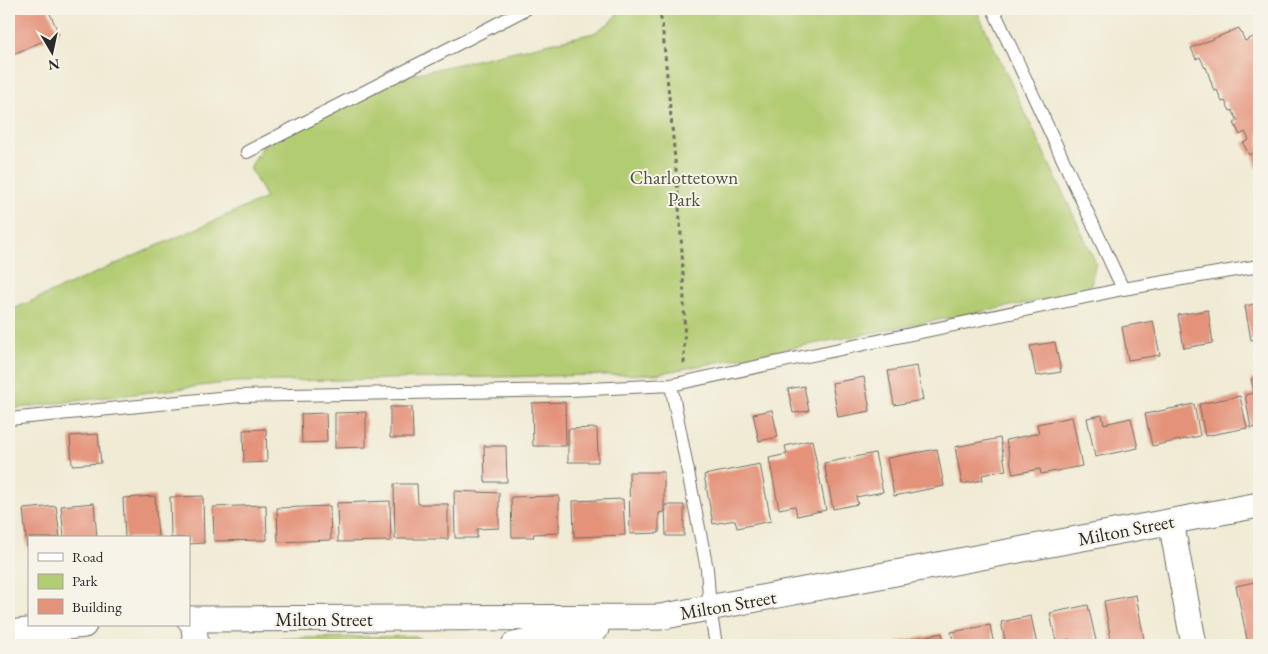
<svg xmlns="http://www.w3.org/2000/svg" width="1268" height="654" font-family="'EB Garamond',serif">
<rect width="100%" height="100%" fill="#f7f3e8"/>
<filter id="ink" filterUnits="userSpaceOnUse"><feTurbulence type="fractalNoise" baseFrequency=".02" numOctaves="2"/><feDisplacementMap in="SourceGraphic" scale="10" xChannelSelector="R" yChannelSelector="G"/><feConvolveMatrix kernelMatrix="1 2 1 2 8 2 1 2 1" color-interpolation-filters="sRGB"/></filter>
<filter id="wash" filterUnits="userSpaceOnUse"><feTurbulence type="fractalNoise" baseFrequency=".0096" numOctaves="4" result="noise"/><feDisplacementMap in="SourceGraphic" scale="20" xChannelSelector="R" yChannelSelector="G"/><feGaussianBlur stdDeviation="1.12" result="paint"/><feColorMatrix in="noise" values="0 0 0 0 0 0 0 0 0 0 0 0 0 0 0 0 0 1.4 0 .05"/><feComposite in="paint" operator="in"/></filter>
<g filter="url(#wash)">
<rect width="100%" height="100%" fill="#f0ebd4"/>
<path fill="#b2cc72" stroke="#6e7c4e" d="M621,9H976L1096,263L1091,284L1074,294L656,374L235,382L9,409V311L266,198L250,168L263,145L393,79L594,33L612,21Z
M414,636L419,638L422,645H231L241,639H252Z"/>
<g id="blocks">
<path fill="#e49279" d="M9,9H48L59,34L9,56Z
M1239,28L1245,41L1259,34V174L1252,153L1249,155L1243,143L1249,140L1245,132L1240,135L1234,123L1238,121L1232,110L1230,111L1225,101L1222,102L1217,90L1214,91L1206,67L1205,68L1200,57L1196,59L1191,48Z
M1259,303V338L1251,340L1245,306Z
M1208,310L1213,343L1184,348L1178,315Z
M1153,321L1160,355L1128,360L1122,327Z
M1055,342L1061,372L1036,376L1030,346Z
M917,366L923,400L894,405L888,371Z
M864,377L870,411L838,417L832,383Z
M1259,378V426L1251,428L1245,395L1254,393L1251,379Z
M804,386L809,411L793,413L788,389Z
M1240,396L1247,428L1205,436L1199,404Z
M565,402L566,446H533L532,403Z
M1194,404L1200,436L1152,446L1145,414Z
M390,407H412L413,438H390Z
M772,410L778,437L759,441L753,414Z
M366,412V447L335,448V413Z
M326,413L327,442L302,443L301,414Z
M1102,415L1104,424L1131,418L1138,448L1095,457L1087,418Z
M1072,417L1082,466L1041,474L1040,469L1013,474L1006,440L1039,433L1037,424Z
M597,428L598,462H568V429Z
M266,429L267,462L244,463L243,430Z
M98,434L101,463L72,465L70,436Z
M1000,438L1006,470L982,475L983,480L962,484L955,447Z
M812,440L826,510L797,516L795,506L779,509L769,458L787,454L785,446Z
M484,446H506L507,482H485Z
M937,449L944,486L894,496L887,458Z
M875,453L883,492L856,497L858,504L833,509L824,463Z
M760,464L771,521L737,528L735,520L713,524L704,475Z
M629,472H664V512L659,513V533L630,534Z
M394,484H417L418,504H448V539H395Z
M454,491L499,493V528L477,529V538H455Z
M155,496L158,538H125L123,498Z
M203,496L204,543L189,544V538H171L170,497Z
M559,496V533L533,534L534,537H512L511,497Z
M623,499L625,535L574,537L573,501Z
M390,501L391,541L338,542L337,503Z
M94,503L97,538H64L61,506Z
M266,505L267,540L214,541L213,507Z
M665,505H684V536H666Z
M56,506L60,538H29L27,549L23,509Z
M330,506L331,540L278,542L277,508Z
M1259,581V642L1248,644L1236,586Z
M1136,595L1145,645H1112L1104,601Z
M1088,605L1097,645H1072L1070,639L1056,642L1050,613Z
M1031,616L1037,645H1006L1001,622Z
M990,625L994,645H954L951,632Z
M942,633L945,645H898L897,642Z"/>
</g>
</g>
<g filter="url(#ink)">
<use href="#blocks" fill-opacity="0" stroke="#706e66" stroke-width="1"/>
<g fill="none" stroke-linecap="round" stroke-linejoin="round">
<defs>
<path id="service" d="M993,9L1123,289
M247,152L526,9
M671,385L707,569L710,609L716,645
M9,419L239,396L570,390L671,385L1123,289L1259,266"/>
<path id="minor" d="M1171,522L1194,645
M189,619L660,617L1259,505
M193,619L196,645
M9,633L84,625
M514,645L596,629"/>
</defs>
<use href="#service" stroke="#706e66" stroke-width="14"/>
<use href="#minor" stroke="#706e66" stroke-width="27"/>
<path stroke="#706e66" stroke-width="3" stroke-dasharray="4 4" stroke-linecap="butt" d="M658,9L662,22C672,136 687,250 684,364"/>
<use href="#service" stroke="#fff" stroke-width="12"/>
<use href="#minor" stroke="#fff" stroke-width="25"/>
</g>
</g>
<g text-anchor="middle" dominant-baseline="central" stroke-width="4" stroke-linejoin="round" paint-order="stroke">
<g font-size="19" fill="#4d533d" stroke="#f7f3e8">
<text x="684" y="177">Charlottetown<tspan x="684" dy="22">Park</tspan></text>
</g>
<g font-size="19" fill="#2b2b2b" stroke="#f7f3e8">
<text transform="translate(1126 530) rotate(-11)">Milton Street</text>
<text transform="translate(728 605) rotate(-10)">Milton Street</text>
<text x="324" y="619">Milton Street</text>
</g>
</g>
<rect width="1268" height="654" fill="none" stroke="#f7f3e8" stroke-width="30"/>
<rect x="28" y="536" width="162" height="90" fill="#f7f3e8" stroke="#a5a39c"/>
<rect x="38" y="553" width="25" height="8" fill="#ffffff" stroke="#a5a39c"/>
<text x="72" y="562" font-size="15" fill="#2b2b2b">Road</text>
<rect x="38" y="574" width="25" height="15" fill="#b2cc72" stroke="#a5a39c"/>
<text x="72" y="586" font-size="15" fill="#2b2b2b">Park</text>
<rect x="38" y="599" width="25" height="15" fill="#e49279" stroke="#a5a39c"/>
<text x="72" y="612" font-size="15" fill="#2b2b2b">Building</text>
<g transform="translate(52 52) rotate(171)" stroke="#f7f3e8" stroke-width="4" paint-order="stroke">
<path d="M0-4L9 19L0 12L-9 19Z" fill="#2b2b2b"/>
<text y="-8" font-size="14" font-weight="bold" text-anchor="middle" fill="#2b2b2b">N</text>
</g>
</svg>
